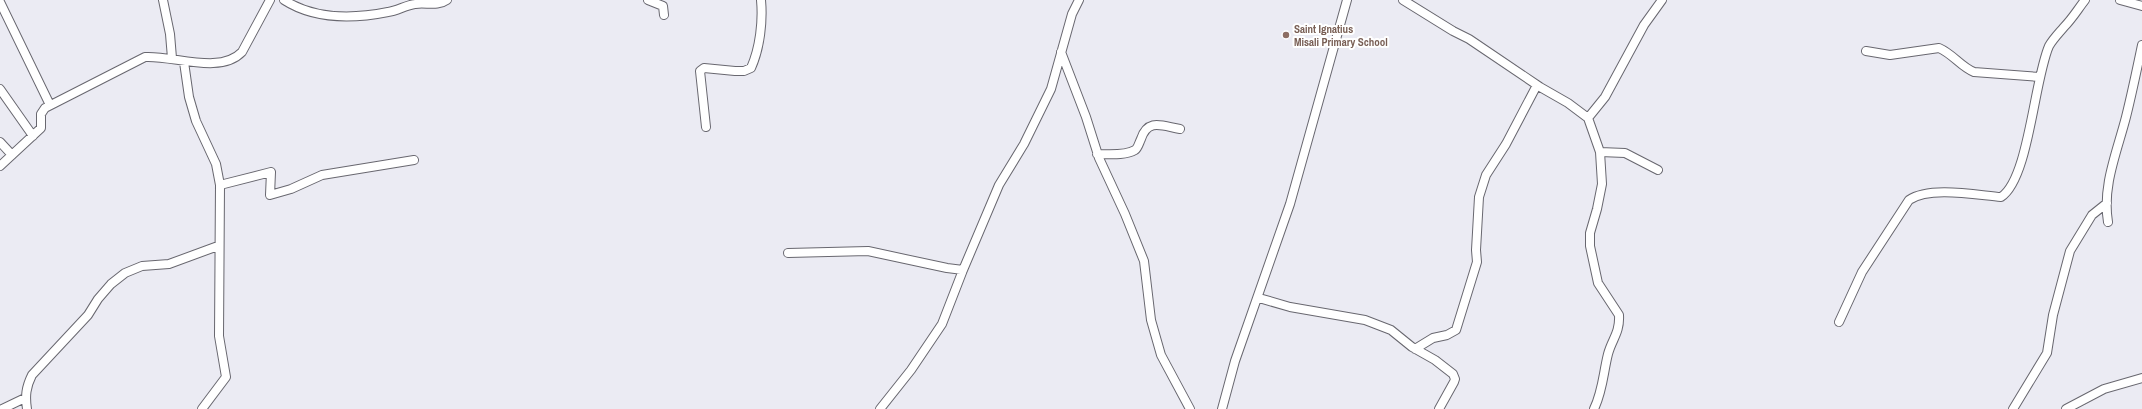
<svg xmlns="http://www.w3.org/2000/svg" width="2142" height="409" font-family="'Archivo Narrow',sans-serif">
<rect width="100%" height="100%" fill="#ebebf3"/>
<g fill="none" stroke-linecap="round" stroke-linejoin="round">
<defs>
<path id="minor" d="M163,0L170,34L172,58
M284,0C315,20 353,19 388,12C397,11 406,5 415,4C426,2 437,7 447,0
M648,0L663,6L664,15
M1403,0L1453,31L1469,39L1540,87L1568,103L1588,118L1600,152L1602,184L1597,209L1590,233V246L1598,283L1619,315C1620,333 1612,339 1608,354C1603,374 1603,390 1594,409
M2120,0L2142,6
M0,2L50,105
M1866,51L1890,55L1939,48C1953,54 1961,67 1974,72L2040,77
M1061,52L1086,117L1099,158L1125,214L1144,261L1151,320L1161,355L1190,409
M184,62L189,97L196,121L216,164L220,185L219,336L226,377L202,409
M0,89L33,136
M1588,118L1605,97L1644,25L1662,0
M706,127L700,71L704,68L735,71H744L751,68C760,48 763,21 761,0
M0,142L12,155
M1600,152L1625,153L1658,170
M1097,154C1108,154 1125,156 1135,150C1138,148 1139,143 1141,139C1148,118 1162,126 1180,129
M0,166L41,128V114L45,108L145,57C173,55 220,75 242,52L270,0
M220,185L271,172L270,195L291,189L322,175L414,160
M2108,222C2102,186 2117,152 2126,117C2132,93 2137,69 2142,45
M788,253L868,251L947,268L963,270
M1259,298L1290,307L1365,320L1391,330L1412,347L1435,360L1453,374L1455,379L1454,382L1439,409
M1839,322L1862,272L1909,200C1930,186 1976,195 2001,197C2029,179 2034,80 2049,46C2053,39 2059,33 2064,27C2072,19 2078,9 2085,0
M1415,349L1433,338L1447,335L1456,330L1477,262L1476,250L1479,197L1486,175L1506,144L1537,85
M2,409L25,398
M27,409C25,396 26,387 32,375L88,315L98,299L111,284L125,273L142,266L169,264L218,246
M880,409L911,370L942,324L963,270L999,185L1024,144L1051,89L1072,14L1079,0
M1222,409L1235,361L1290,204L1347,0
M2013,409L2047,353L2053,315L2070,251L2092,215L2107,203
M2066,409L2104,389L2142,378"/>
</defs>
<use href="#minor" stroke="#68676f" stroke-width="10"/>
<use href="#minor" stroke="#fff" stroke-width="8"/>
</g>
<circle fill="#8d6e63" stroke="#fff" stroke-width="1.5" cx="1286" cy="35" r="4"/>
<g text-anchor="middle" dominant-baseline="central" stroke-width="4" stroke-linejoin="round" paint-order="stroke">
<g font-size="11" font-weight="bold" fill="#785e54" stroke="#fff" text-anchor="start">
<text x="1294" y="29">Saint Ignatius<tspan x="1294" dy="13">Misali Primary School</tspan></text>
</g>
</g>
</svg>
